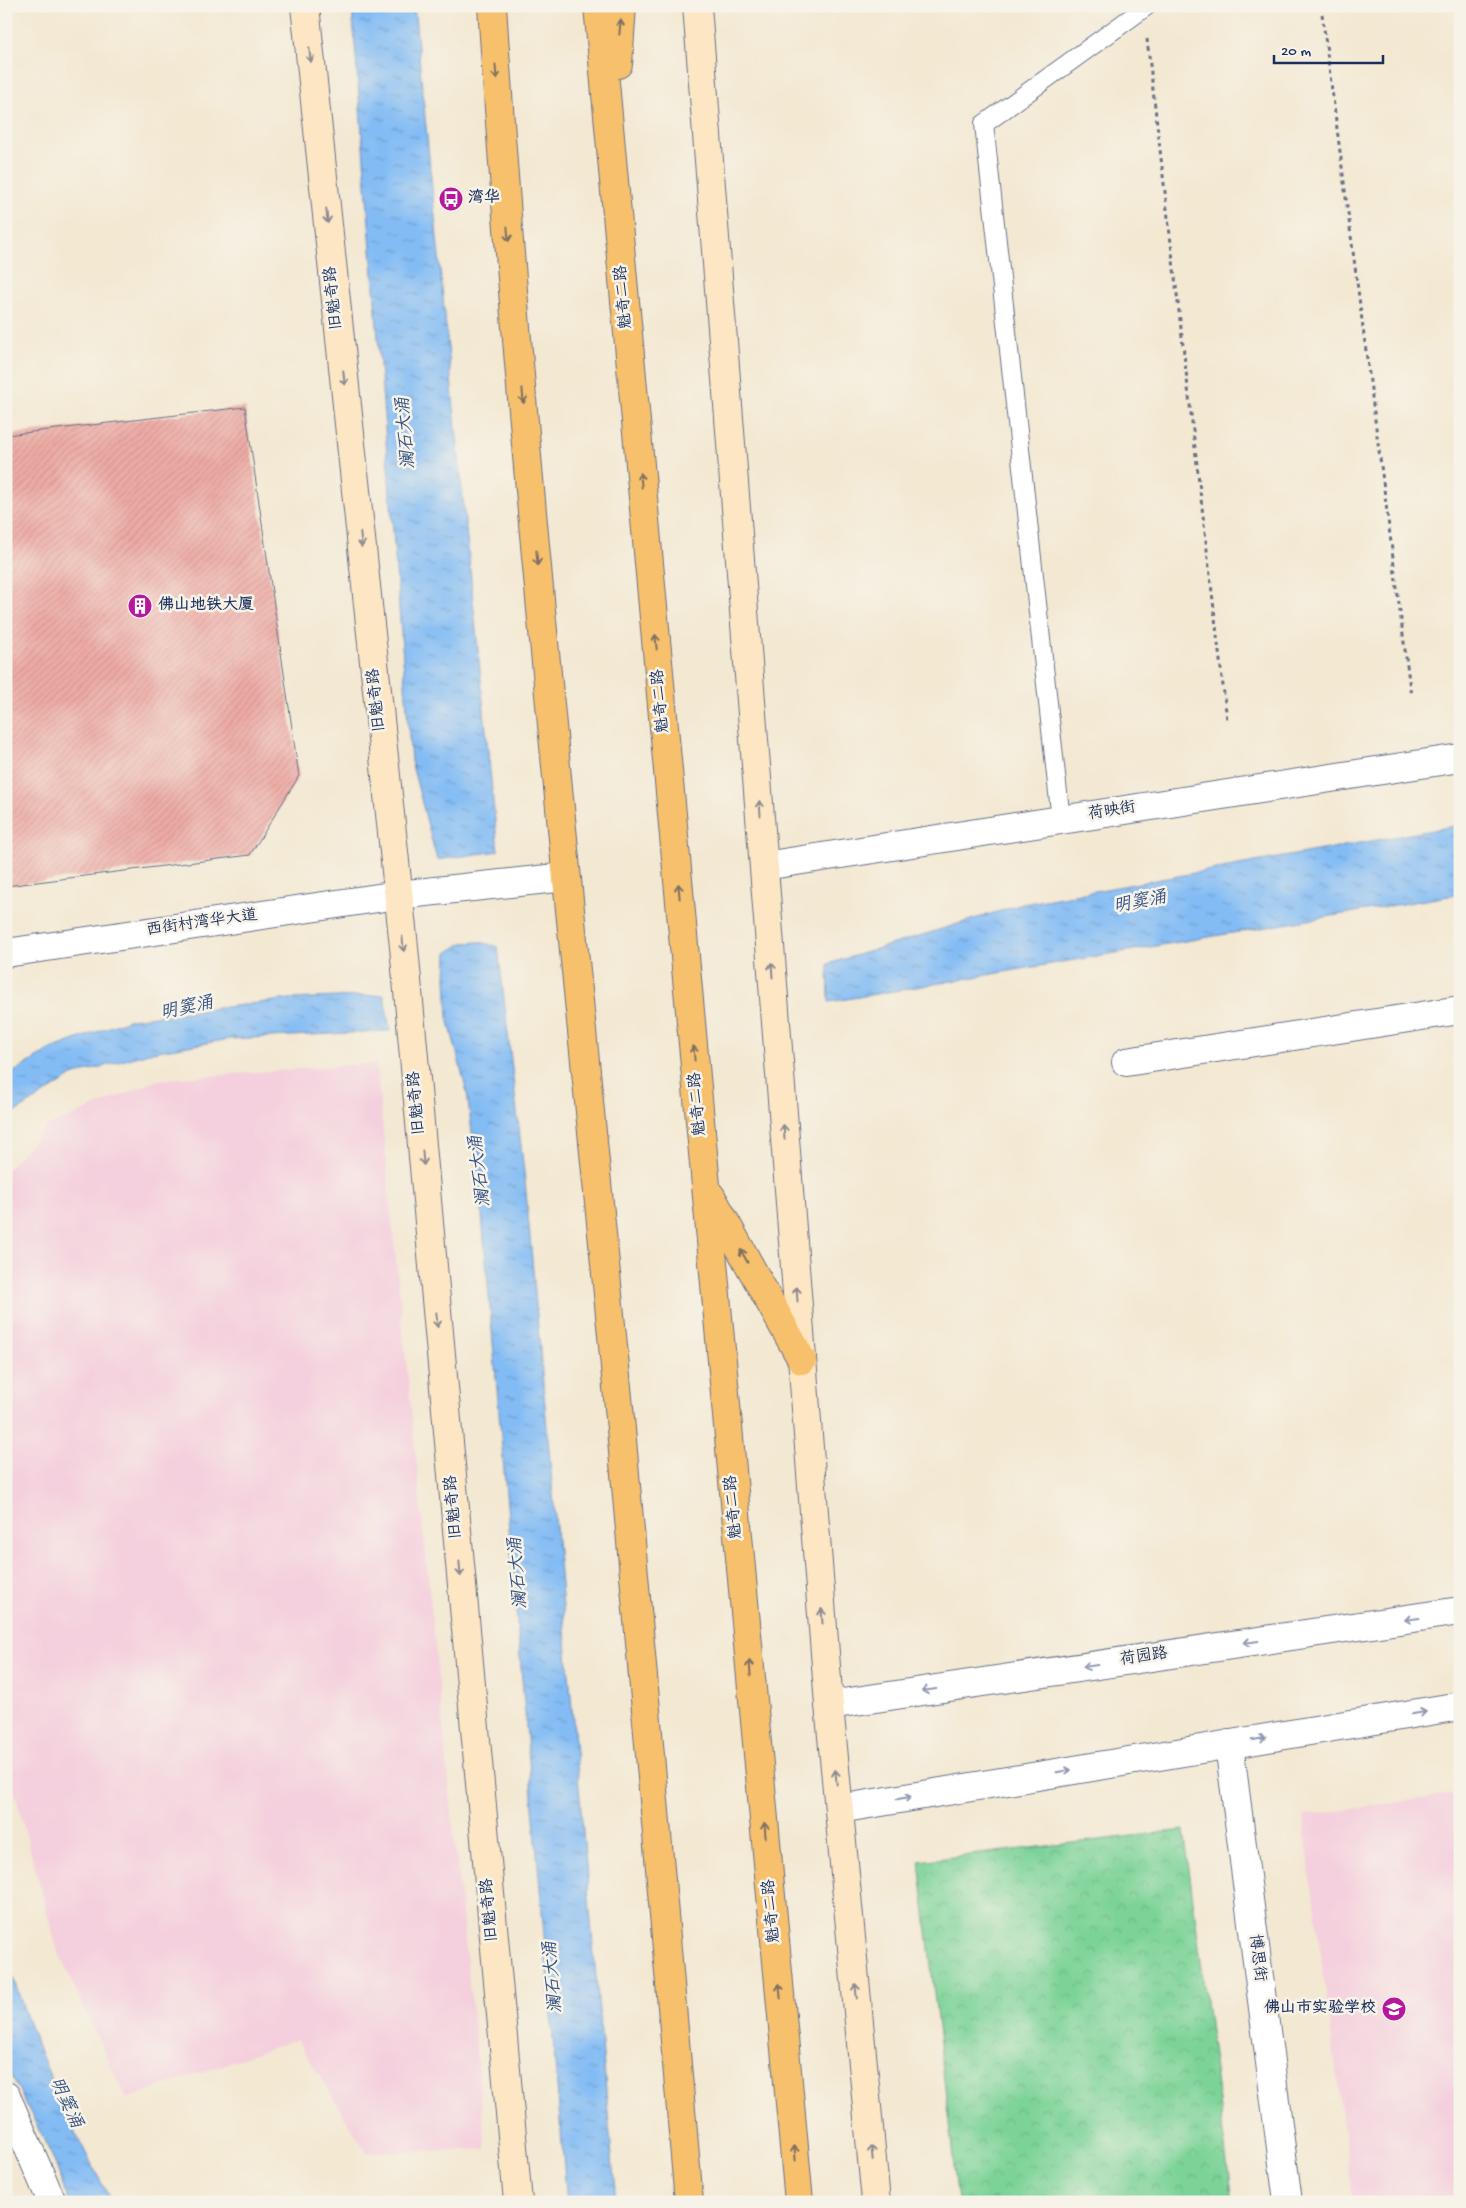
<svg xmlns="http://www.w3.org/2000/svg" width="1466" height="2208" font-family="'Gochi Hand','LXGW WenKai TC',sans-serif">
<defs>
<pattern id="park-crowns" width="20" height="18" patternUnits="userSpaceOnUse" patternTransform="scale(1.25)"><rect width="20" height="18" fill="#7cd397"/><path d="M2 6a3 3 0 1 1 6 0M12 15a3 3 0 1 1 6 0" fill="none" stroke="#6bb585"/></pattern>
<pattern id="water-ripples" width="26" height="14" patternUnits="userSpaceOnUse" patternTransform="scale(1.25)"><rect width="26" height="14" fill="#83bcf4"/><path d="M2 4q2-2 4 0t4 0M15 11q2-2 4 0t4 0" fill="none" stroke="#6a99c9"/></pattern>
<pattern id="building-hatch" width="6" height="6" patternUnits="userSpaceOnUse" patternTransform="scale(1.25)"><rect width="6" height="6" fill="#eeaba4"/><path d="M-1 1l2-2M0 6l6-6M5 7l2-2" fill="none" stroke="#cc9390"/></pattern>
</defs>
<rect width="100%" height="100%" fill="#f7f3e8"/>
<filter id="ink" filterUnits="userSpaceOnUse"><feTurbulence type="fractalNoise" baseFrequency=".02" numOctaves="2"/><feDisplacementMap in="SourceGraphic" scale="10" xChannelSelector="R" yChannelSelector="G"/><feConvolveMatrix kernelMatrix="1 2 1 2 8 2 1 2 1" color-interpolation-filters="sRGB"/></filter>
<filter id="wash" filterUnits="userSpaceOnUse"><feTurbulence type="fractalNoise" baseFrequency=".0096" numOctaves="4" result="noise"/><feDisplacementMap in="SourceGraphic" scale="20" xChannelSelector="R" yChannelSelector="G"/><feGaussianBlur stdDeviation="1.12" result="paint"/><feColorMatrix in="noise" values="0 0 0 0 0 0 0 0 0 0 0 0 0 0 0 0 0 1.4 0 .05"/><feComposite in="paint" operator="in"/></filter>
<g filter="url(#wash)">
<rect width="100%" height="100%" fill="#f3e8d2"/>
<path fill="#f4cfdd" d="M376,1063L486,2149L367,2153L297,2039L126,2099L57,1949L6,1760V1171L46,1127L158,1080Z
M1460,1793V2202H1353L1303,1816Z"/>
<path fill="url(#park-crowns)" stroke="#4c817a" d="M1184,1830L1232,2202H958L919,1861Z"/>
<path fill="url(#water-ripples)" stroke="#4f76a9" d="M352,6H414L498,851L437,860L411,761Z
M1460,825V894L829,1002L828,964L1023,904Z
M480,942L498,947L525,1181L616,2202H567L481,1203L467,1093L448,1018L446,978L447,953L463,943Z
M384,995L390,1031L231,1039L152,1052L74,1075L6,1118V1077L51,1049L131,1019L290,999Z
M6,1956C33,2042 68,2124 112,2202H69L54,2160L6,2064Z"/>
<g id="blocks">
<path fill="url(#building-hatch)" d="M245,407L299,776L250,855L6,886V435Z"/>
</g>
</g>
<g filter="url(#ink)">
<use href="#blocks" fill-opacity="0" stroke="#677087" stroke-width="1"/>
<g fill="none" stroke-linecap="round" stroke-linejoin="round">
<defs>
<path id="service" d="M1061,820L984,124L1147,6"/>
<path id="minor" d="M6,953L398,895L566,877
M1126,1062L1460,1010
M6,2096L52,2202"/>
<path id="tertiary" d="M764,866L1460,758
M829,1705L1460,1611
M1229,1744L1288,2202
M839,1809L1460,1706"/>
<path id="secondary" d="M305,6L404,947L518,2202
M697,6L829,1705L876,2202"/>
<path id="trunk" d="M492,6C523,482 576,955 621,1429C645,1687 666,1944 689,2202
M598,6L799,2202
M618,64L622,6
M711,1196L802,1360"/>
</defs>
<use href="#service" stroke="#677087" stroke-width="20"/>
<use href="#minor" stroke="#677087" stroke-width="30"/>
<use href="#tertiary" stroke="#677087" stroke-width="30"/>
<use href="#secondary" stroke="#677087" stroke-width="30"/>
<use href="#trunk" stroke="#677087" stroke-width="30"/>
<path stroke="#677087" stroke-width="3" stroke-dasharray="4 4" stroke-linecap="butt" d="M1321,6L1411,696
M1147,39L1227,720"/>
<use href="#service" stroke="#fff" stroke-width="18"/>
<use href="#minor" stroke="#fff" stroke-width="28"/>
<use href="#tertiary" stroke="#fff" stroke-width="28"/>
<use href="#secondary" stroke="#fce6c4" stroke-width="28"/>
<use href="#trunk" stroke="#f7c06c" stroke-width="28"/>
</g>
<defs><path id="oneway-shaft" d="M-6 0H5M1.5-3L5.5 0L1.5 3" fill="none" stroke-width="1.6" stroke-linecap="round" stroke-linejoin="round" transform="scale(1.25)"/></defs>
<g stroke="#7e7064">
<use href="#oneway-shaft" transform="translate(620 27) rotate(-85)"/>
<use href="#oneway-shaft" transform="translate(496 72) rotate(86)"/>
<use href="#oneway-shaft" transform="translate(508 234) rotate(85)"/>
<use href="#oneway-shaft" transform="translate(523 396) rotate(85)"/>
<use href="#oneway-shaft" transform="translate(641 480) rotate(-95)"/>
<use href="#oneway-shaft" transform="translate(537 558) rotate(85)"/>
<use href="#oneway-shaft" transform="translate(656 642) rotate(-95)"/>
<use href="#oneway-shaft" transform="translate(679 891) rotate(-95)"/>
<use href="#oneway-shaft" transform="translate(694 1053) rotate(-95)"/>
<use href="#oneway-shaft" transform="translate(744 1256) rotate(-119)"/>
<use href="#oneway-shaft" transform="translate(750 1668) rotate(-95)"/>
<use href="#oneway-shaft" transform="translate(765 1830) rotate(-95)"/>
<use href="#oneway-shaft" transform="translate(780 1991) rotate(-95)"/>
<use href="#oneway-shaft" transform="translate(795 2153) rotate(-95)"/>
</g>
<g stroke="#8c8a91">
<use href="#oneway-shaft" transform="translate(310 55) rotate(84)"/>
<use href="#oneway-shaft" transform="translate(327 216) rotate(84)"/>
<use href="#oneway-shaft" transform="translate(344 378) rotate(84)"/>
<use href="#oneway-shaft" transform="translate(361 540) rotate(84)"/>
<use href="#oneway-shaft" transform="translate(760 808) rotate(-94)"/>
<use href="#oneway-shaft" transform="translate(403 944) rotate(84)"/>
<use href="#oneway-shaft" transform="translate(772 970) rotate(-94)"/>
<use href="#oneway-shaft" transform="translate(784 1132) rotate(-94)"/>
<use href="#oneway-shaft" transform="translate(423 1158) rotate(85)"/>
<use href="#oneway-shaft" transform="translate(797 1294) rotate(-94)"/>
<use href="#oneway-shaft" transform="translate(437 1320) rotate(85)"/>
<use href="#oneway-shaft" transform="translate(460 1569) rotate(85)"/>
<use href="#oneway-shaft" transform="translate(822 1616) rotate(-94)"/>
<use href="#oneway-shaft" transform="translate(836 1777) rotate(-95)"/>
<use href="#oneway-shaft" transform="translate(856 1991) rotate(-96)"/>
<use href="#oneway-shaft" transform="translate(872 2153) rotate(-96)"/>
</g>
<g stroke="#8d97ae">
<use href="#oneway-shaft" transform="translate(1412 1619) rotate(172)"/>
<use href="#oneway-shaft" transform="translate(1251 1642) rotate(172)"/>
<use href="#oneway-shaft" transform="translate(1090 1666) rotate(172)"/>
<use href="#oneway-shaft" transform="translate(929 1690) rotate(172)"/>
<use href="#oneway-shaft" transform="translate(1419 1713) rotate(-9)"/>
<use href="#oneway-shaft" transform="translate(1259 1739) rotate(-9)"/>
<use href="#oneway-shaft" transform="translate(1064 1771) rotate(-9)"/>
<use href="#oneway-shaft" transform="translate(904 1798) rotate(-9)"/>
</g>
</g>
<defs>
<symbol id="bus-disc" viewBox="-11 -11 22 22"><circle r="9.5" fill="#b5179e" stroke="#f7f3e8"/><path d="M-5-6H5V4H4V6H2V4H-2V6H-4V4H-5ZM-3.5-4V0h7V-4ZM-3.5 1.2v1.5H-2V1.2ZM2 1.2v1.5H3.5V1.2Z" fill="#fff"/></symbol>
<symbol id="building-disc" viewBox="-11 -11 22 22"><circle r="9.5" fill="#b5179e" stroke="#f7f3e8"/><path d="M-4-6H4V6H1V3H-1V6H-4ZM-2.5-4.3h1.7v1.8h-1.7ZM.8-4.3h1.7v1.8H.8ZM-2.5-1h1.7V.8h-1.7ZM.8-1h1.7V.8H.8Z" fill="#fff"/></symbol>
<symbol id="school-disc" viewBox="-11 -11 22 22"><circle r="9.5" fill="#b5179e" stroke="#f7f3e8"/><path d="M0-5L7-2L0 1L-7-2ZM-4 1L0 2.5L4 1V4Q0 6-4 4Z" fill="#fff"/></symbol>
</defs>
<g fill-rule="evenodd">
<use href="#bus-disc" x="437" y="185" width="28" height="28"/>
<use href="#building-disc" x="126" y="592" width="28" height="28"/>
<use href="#school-disc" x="1380" y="1995" width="28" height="28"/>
</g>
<g text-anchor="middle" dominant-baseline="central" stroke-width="5" stroke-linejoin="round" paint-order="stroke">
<g font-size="16" font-weight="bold" fill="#1b2f5e" stroke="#f7f3e8" text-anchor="start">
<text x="468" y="199">湾华</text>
<text x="158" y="606">佛山地铁大厦</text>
<text x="1376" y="2009" text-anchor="end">佛山市实验学校</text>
</g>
<g font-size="16" fill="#1b2f5e" stroke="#f7f3e8">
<text transform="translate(625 297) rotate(-95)">魁奇二路</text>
<text transform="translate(335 298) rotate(-96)">旧魁奇路</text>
<text transform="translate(378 700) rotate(-96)">旧魁奇路</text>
<text transform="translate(662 701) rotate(-95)">魁奇二路</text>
<text transform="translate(1112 812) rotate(-9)">荷映街</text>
<text transform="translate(202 924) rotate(-8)">西街村湾华大道</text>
<text transform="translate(418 1103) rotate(-95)">旧魁奇路</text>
<text transform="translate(699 1104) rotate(-95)">魁奇二路</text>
<text transform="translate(455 1507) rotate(-95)">旧魁奇路</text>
<text transform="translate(735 1507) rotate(-95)">魁奇二路</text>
<text transform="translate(1144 1658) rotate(-8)">荷园路</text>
<text transform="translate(491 1910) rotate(-95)">旧魁奇路</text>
<text transform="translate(773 1911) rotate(-95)">魁奇二路</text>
<text transform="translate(1256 1958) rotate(83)">博思街</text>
</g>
<g font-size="18" font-style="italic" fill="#355284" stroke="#f7f3e8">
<text transform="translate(407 433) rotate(-95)">澜石大涌</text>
<text transform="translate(1140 903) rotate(-11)">明窦涌</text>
<text transform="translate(187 1009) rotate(-12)">明窦涌</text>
<text transform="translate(481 1171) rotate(-97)">澜石大涌</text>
<text transform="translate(519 1573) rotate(-95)">澜石大涌</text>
<text transform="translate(554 1977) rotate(-95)">澜石大涌</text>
<text transform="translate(65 2103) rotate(65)">明窦涌</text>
</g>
</g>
<rect width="1466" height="2208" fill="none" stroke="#f7f3e8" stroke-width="25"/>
<path d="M1274 55v8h109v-8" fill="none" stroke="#1b2f5e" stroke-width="2.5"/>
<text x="1281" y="55" font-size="15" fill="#1b2f5e" stroke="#f7f3e8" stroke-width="4" paint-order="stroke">20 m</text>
</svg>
